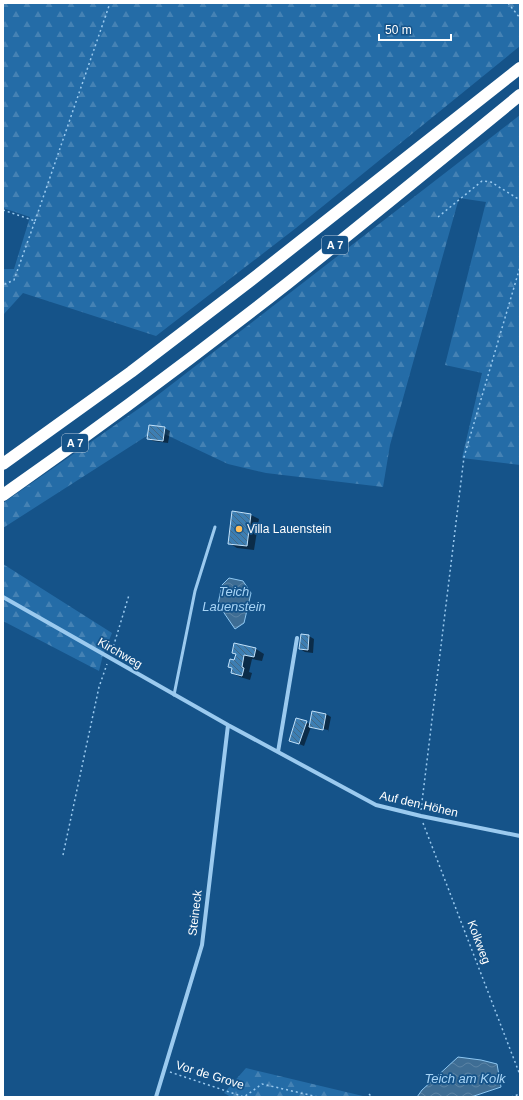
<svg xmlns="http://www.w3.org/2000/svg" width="523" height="1100" font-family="Helvetica,sans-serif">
<defs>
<pattern id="forest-firs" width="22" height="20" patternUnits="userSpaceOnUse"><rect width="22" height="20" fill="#246ca7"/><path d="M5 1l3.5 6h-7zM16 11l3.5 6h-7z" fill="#4582b4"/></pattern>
<pattern id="water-waves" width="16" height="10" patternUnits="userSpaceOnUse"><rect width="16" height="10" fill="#3e6d94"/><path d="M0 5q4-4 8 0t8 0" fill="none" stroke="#5b83a4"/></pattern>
<pattern id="building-back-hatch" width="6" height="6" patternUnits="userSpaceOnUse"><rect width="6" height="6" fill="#3d7eb2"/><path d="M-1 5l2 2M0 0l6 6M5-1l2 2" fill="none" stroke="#446884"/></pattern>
</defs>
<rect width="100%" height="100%" fill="#155389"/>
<path fill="url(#forest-firs)" d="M3,3H520V46L296,228L156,336L23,293L4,314H3V269H14L30,217L3,208Z
M520,115V465L462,458L482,373L445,365L486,202L459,198L390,445L383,487L266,473L228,464L156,430L3,528V503L154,398Z
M3,564L112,633L103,655L99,671L3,621Z
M246,1068L367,1097H231L224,1093Z"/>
<path fill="url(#water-waves)" stroke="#8dc7f2" d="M229,578L243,581L251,593L244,623L235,629L218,604L222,585Z
M458,1057L481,1060L497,1064L501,1087L471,1097H417L422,1090Z"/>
<path fill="#0007" d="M164,428L170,431L168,443L153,441L148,438Z
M233,512L251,515L259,519L254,550L237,548L229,543Z
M302,635L309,636L314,639L313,653L305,652L300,649Z
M256,649L264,654L262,661L252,659L249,672L252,673L250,680L240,677L232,673L237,655L233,653Z
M326,714L331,717L328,732L315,729L328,732V730L315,727V729L311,727L304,746L290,740L306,722L311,725Z"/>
<path fill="url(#building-back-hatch)" stroke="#c2e2fb" d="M149,425L165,427L163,441L147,439Z
M232,511L251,514L247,546L228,544Z
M301,634L309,635L308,650L299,649Z
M234,643L256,648L254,657L244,655L242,667L244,668L242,676L231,673L232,668L228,667L230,659L234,660L236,654L232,653Z
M312,711L326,714L323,730L309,727Z
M296,718L307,721L299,744L289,741Z"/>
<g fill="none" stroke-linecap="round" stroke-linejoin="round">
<path stroke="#9bcaef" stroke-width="1.5" stroke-dasharray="2 3" stroke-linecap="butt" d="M508,3L520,18
M3,210L35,221L14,280L3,285
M438,217L482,181L491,182L520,200
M35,221L110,3
M112,651L129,595
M421,810L464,457L520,267
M423,823L520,1075
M63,855L99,687L107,664
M170,1072L244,1097L262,1084L318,1097
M369,1094L372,1097
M511,1097L520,1094"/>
<path stroke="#9bcaef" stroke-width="3" d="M174,695L195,591L215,527"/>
<path stroke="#9bcaef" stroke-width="4" d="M3,597L228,725L376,805L421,816L520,836
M278,752L297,638
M156,1097L202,945L228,725"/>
<path stroke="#fff" stroke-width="12" d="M3,464L131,372L250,281L520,68
M3,495C100,427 195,356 288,283C366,221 443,158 520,95"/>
</g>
<circle fill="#ffbe5a" stroke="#155389" stroke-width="1.5" cx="239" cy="529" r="4"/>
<g text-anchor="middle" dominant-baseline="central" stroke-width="3.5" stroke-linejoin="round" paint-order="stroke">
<g fill="#155389" stroke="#b9cbdc" stroke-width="1">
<rect x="322" y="236" width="26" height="18" rx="3"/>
<rect x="62" y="434" width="26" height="18" rx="3"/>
</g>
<g font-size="11" font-weight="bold" fill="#fff">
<text x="335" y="245">A 7</text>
<text x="75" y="443">A 7</text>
</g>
<g font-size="12" fill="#fff" stroke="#155389" text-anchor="start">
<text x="247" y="529">Villa Lauenstein</text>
</g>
<g font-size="12" fill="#fff" stroke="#155389">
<text transform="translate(120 653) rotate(30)">Kirchweg</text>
<text transform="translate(419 804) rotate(13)">Auf den Höhen</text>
<text transform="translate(195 913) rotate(-83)">Steineck</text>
<text transform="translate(479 942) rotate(69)">Kolkweg</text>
<text transform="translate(210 1075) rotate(17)">Vor de Grove</text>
</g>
<g font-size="13" font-style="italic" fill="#a7d4f6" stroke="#155389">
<text x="234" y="591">Teich<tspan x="234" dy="15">Lauenstein</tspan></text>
<text x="465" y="1078">Teich am Kolk</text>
</g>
</g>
<rect width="523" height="1100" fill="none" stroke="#ffffff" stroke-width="8"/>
<path d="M379 34v6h72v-6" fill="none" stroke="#ffffff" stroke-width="2"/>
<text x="385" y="34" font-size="12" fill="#ffffff" stroke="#155389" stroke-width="3" paint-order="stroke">50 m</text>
</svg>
